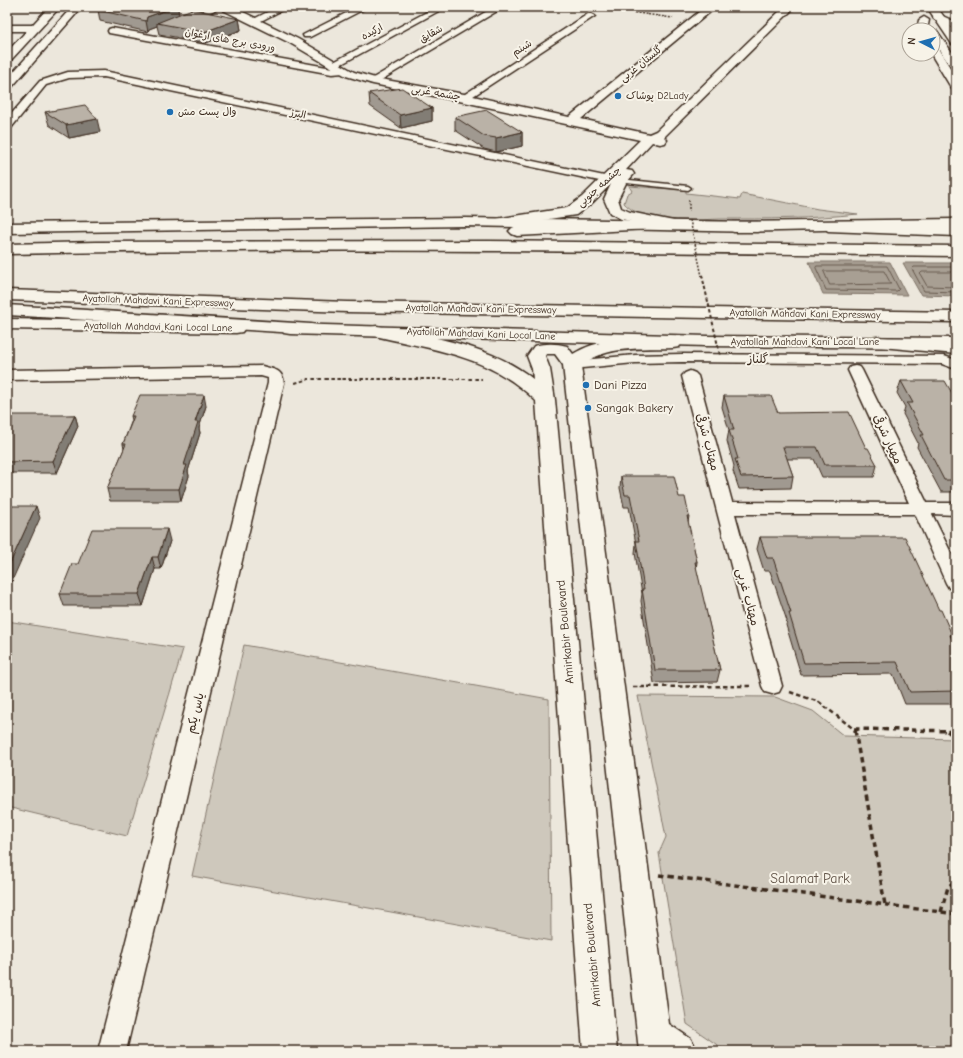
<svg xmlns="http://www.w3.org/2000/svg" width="963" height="1058" font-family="'Comic Neue','Playpen Sans Arabic',sans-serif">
<rect width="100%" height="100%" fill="#ece7dc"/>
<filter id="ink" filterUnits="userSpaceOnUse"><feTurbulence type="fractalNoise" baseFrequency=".025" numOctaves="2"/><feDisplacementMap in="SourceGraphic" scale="8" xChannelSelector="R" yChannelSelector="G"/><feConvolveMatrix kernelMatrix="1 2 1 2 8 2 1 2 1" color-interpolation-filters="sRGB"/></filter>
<g filter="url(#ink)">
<path fill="#cec8bc" stroke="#84796d" d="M629,186L686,190V193L740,199L742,194L818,209L858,214C812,219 766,219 720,219C697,220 673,221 650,217C641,215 630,210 624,203L627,194L632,191Z
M7,621L183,649L127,836L7,807Z
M244,645L549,699L551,941L192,876Z
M638,696L775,697L813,711L844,736L956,739V1051H726L687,1024L659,853L666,837Z"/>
<path fill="#a89f93" stroke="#7c7064" d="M809,262H890L907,295L823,294Z
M903,263H956V296L921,295Z"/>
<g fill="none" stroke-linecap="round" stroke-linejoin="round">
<path stroke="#67594d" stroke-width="1" d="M817,266H887L899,289L897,291L826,290L816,268Z
M956,267H914L912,269L924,291L956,292
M824,271H884L891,284L830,285Z
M956,272H922L920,274L927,286L956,287"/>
<defs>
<path id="lane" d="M620,179L688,186L691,188L688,190L618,182V180Z"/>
<path id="street" d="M211,7H222L187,22L184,23L180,20Z
M277,7H288L257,23H251L250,21Z
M358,7H368L310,37H304L303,35Z
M436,7H446L336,67H330L328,65Z
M494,7H504L376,83H370L368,81Z
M588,14H591L595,16L467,100L464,101L459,98Z
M7,25H36L40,28L36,31H7Z
M112,28L332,68L343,67L348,70L343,73L332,74L109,33L108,31L109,29Z
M104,71L609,177L613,178L615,180L613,182L609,183L104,77L69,78L46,85L11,128L7,129V119L40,81L68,72Z
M682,354L944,356L956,360V369L942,364L682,362L635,363L572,369L567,368L565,365L567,362L572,361L635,355Z
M262,366C275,370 282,369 284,383L126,1051H98L268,383V378L261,376L7,380V370Z
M855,366L860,367L862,370L927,503H956V515L932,514L956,563V589L949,588L946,583L915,514H735L782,686L779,692L772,694L765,692L762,686L682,376L685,373L690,371L695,373L698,376L732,502L909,503L848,370L850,367Z"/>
<path id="secondary" d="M49,7H60L11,60L7,61V52Z
M72,7H82L11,88L7,90V79Z
M220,7H233L298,39L354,72L375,78L464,94L569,117L705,7H716L581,119L649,134L656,131L784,7H795L664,137L667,140L665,143L660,144L652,142L626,170L632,171L634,174L626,183L618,199L621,208L630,212L678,222L680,225L678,228L673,229L621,219L610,213L604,199L611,184L592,203L576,215L502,226L497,225L495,222L497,219L502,218L567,208L582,197L640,140L464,102L373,84L346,76L290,43L221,9Z
M927,7H937L956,34V45L952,44Z
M932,30L937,31L956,58V69L952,68L933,41Z
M377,326C429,337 490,344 533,379L532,369L527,356L534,346C546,343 555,343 567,346L573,354C602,336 641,338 673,338L679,339L682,343L679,347L673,348C643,349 605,345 581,366L669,1024L691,1039L696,1051H639L563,365L555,354H546L545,356L550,369L555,400L617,1051H583L536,401C488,354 432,350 371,335L368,331L371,327Z"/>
<path id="primary" d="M465,218L757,222L762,224L765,227L762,230L757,232L465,226L7,233V223Z
M833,223L956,226V236L828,231L825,228L828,225Z
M7,319L236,323L242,324L245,328L242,332L236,333L7,329Z
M290,324L706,336L956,338V348L706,346L290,334L284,333L281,329L284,325Z"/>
<path id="highway" d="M938,14L956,22V29L934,19L933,17L934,15Z
M924,17L929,20L927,30H917L919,20Z
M933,46L937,47L956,77V91L952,89L931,54H933Z
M956,219V227L734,232L729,230L726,227L729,224L734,222Z
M644,222L649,223L651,226L649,229L517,236L512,234L509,231L512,228L517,226Z
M488,241L956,246V256C640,252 323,247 7,254V244L96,242Z
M7,290L347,302L956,312V322L347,312L7,300Z
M7,305L311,324L317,325L320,329L317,333L311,334L8,315Z
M877,337L956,344V354L871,346L868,342L871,338Z"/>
</defs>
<use href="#lane" stroke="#3b2a1e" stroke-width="3"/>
<use href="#street" stroke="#3b2a1e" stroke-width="3"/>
<use href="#secondary" stroke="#3b2a1e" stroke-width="3"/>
<use href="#primary" stroke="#3b2a1e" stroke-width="3"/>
<use href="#highway" stroke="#3b2a1e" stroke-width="3"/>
<path stroke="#3b2a1e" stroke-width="1.5" stroke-dasharray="2 1.5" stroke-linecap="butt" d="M603,8L673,18
M689,200V211"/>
<path stroke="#3b2a1e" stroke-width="2" stroke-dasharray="3.5 2.5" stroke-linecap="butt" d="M295,383L309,379H482"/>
<path stroke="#3b2a1e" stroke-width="2.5" stroke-dasharray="4.5 3" stroke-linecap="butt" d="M633,687L750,686
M790,692L819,702L855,730H860"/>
<path stroke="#3b2a1e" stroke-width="3.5" stroke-dasharray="5.5 4" stroke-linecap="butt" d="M854,729L956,731
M855,730L885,905
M947,731L956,737
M659,875L956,914
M941,912L948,887L956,880"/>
<use href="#lane" fill="#f7f3e8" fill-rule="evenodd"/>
<use href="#street" fill="#f7f3e8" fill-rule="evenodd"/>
<use href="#secondary" fill="#f7f3e8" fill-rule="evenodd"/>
<use href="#primary" fill="#f7f3e8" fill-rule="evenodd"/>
<use href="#highway" fill="#f7f3e8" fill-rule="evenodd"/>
<path stroke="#3b2a1e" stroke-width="1.5" stroke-dasharray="2 1.5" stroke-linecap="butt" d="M690,220L702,276"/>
<path stroke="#3b2a1e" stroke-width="2" stroke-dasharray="3.5 2.5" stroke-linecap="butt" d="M702,275L720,355"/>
</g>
<path fill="#a09990" stroke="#3b2a1e" d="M98,10L179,14L239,19L241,30L206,43L159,34L157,26L149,29L148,32L100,21Z
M369,93L432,108V121L401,128L370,106Z
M45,112L100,132L69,138L49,125Z
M455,117L522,132V146L496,152L484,149L455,130Z
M901,381L956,400V492H941L917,447L918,443L903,414L905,407L897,393Z
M724,396L778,413L866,448L877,465L874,477H822L814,459H787L793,476L791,488L739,489L733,471L734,466L727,441L729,430L722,407Z
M206,406L199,428L200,433L188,471L189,476L181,501H110L107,489L124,449L123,444L132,420L131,416Z
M75,415L78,426L57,473H7V419Z
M621,476L679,497L689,516L688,523L697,562L696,569L720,670L717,682L654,683L641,601L642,594L635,553L636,544L629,507H624L620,488Z
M760,537L939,610L952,635L951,637L956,648V704H905L893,674L801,675L786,625L787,621L770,571H764L757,549Z
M170,541L161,569H155L143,606H64L60,594L78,564Z"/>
<path fill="#827d75" stroke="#3b2a1e" d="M175,7H178L179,17L157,23V26L149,29L148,32L146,21L147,17Z
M239,19L241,30L206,43L204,32Z
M432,108V121L401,128L400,115Z
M97,119L100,132L69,138L66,125Z
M522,132V146L496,152V138Z
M204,395L206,406L199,428L200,433L188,471L189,476L181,501L179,489L184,465L195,422Z
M75,415L78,426L57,473L53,461Z
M36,506L40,518L7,592V570Z
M167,529L170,541L161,569L158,557Z
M152,557L155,569L143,606L139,594Z"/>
<path fill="#bab2a7" stroke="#3b2a1e" d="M106,7H175L147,17L146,21L98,10Z
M192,9L239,19L204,32L157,23Z
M402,88L432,108L400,115L369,93Z
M85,105L97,119L66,125L45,112Z
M487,110L522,132L496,138L484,136L455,117Z
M901,381H945L956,400V480H944L921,435H924L907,403H913Z
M140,395H204L195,422H198L184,465H187L179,489H107L126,444H123L134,416H131Z
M724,396H771L778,413L849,412L866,448H868L877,465H825L817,447H783L793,476L741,477L735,459H738L729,430H734Z
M9,415H75L53,461L7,462V419Z
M621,476H674L679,497H685L689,516H687L697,562H695L720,670H655L642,589H644L636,541H639L630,495H625Z
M7,506H36L7,570Z
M92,529H167L158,557H152L139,594H60L72,564H78Z
M760,537H905L939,610H941L952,635H950L956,648V691L910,692L897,662L804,663L789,613H791L773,558H767Z"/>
</g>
<g fill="#1f6fb2" stroke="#f7f3e8" stroke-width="1.5">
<circle cx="618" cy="96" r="4"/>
<circle cx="170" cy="112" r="4"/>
<circle cx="586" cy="385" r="4"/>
<circle cx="588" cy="408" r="4"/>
</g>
<g text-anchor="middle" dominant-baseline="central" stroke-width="4" stroke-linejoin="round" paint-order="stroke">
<g font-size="10" fill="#3b2a1e" stroke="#f7f3e8">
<text transform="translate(372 32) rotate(-28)">ارکیده</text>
<text transform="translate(431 34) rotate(-30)">شقایق</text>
<text transform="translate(230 40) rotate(10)">ورودی برج های ارغوان</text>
<text transform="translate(522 48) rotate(-33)">شبنم</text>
<text transform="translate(641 64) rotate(-39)">گلستان غربی</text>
<text transform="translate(436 93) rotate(10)">چشمه غربی</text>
<text transform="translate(298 114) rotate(12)">البرز</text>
<text transform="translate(599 187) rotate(-42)">چشمه جنوبی</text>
<text transform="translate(158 301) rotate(2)">Ayatollah Mahdavi Kani Expressway</text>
<text transform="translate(481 309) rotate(1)">Ayatollah Mahdavi Kani Expressway</text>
<text transform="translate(805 314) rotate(1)">Ayatollah Mahdavi Kani Expressway</text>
<text transform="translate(158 327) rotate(1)">Ayatollah Mahdavi Kani Local Lane</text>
<text transform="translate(481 334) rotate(2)">Ayatollah Mahdavi Kani Local Lane</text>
<text x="805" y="342">Ayatollah Mahdavi Kani Local Lane</text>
</g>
<g font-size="10" fill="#3b2a1e" stroke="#f7f3e8" text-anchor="start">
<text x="626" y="96">پوشاک D2Lady</text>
<text x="178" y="112">وال پست مش</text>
</g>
<g font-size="12" fill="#3b2a1e" stroke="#f7f3e8">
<text x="758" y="359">گلناز</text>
<text transform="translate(888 439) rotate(65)">مهیار شرقی</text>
<text transform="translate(708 442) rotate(75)">مهتاب شرقی</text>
<text transform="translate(748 597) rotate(75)">مهتاب غربی</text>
<text transform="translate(565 632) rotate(-95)">Amirkabir Boulevard</text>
<text transform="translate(195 713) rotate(-76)">یاس یکم</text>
<text transform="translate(592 955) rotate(-95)">Amirkabir Boulevard</text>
</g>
<g font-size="12" fill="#3b2a1e" stroke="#f7f3e8" text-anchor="start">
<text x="594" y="385">Dani Pizza</text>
<text x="596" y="408">Sangak Bakery</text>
</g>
<g font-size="14" fill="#605246" stroke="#f7f3e8">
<text x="810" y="878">Salamat Park</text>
</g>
</g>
<rect width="963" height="1058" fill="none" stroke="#f7f3e8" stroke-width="24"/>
<rect x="12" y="12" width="939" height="1034" fill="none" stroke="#3b2a1e" stroke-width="1.5" filter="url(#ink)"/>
<g transform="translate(921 42) rotate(276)"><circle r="19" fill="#f7f3e8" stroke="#aca397"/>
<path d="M0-3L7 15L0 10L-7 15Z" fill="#1f6fb2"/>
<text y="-6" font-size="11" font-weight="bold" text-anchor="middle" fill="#3b2a1e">N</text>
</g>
</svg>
